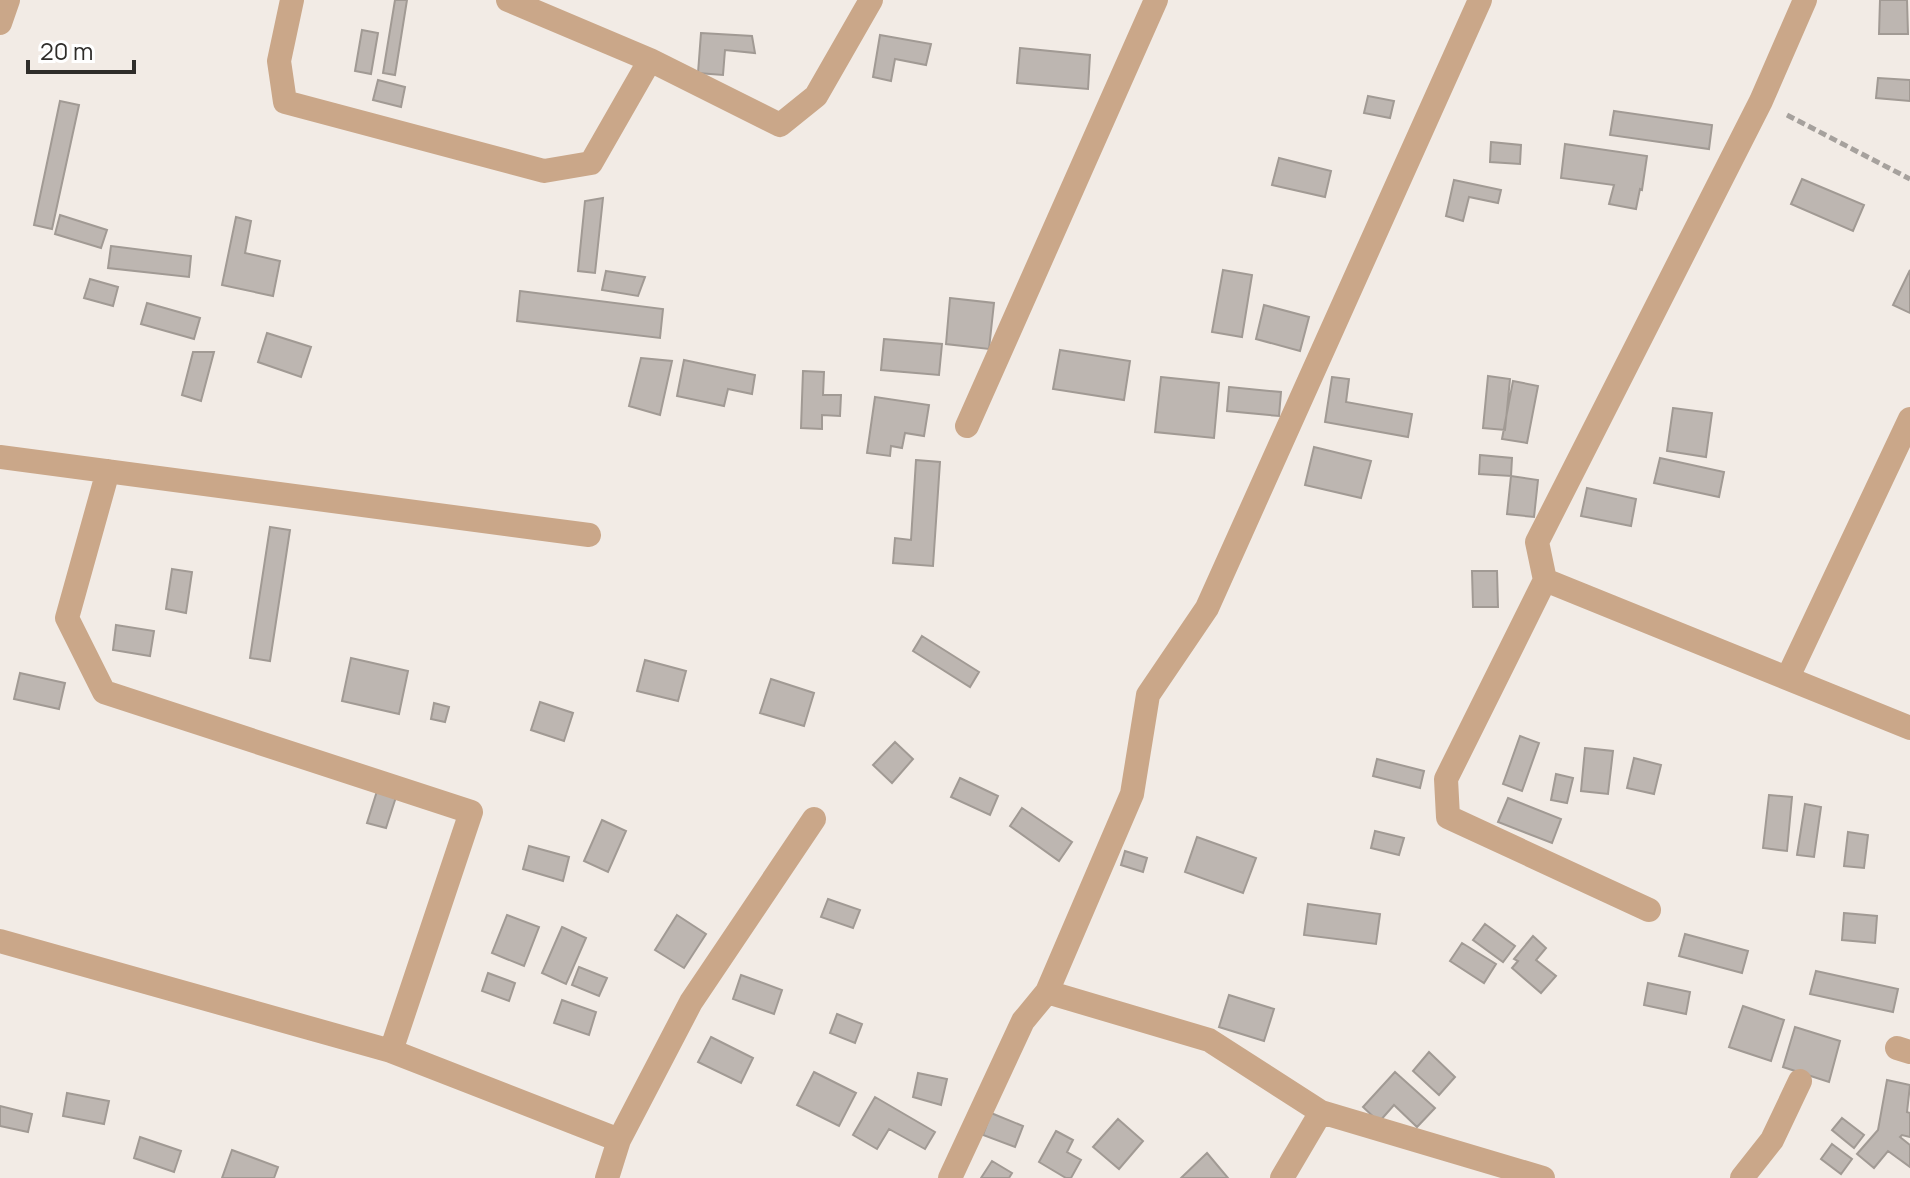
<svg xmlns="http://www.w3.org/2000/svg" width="1910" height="1178" font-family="Manrope,sans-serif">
<rect width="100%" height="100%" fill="#f2ebe5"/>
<path fill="#bdb6b1" stroke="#a19a94" stroke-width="2" d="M395,0H407L395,75L383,73Z
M1880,0H1907L1908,34H1879Z
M362,30L378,33L371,74L355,71Z
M701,33L752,36L755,53L725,50L723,75L698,73Z
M880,35L931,44L926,65L895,59L891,81L873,77Z
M1020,48L1090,55L1088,89L1017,83Z
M1878,78L1910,80V101L1876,98Z
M378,80L405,87L401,107L373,100Z
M1368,96L1394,101L1390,118L1364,113Z
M60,101L79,105L52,229L34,225Z
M1614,111L1712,125L1709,149L1610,135Z
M1491,142L1521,145L1520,164L1490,162Z
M1565,144L1647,156L1642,190L1640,189L1636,209L1609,204L1614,185L1561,178Z
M1279,158L1331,171L1325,197L1272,185Z
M1802,179L1864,205L1853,231L1791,204Z
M1454,180L1501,190L1498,203L1469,197L1463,221L1446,216Z
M603,198L595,273L578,271L585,201Z
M60,215L107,230L101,248L55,234Z
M236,217L251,221L245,253L280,261L273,296L222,285Z
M111,246L191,256L189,277L108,268Z
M1223,270L1252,275L1242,337L1212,332Z
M1910,270V313L1893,305Z
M606,271L645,277L638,296L602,290Z
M90,279L118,287L113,306L84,298Z
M520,291L663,309L660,338L517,321Z
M950,298L994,303L989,349L946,344Z
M147,303L200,318L194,339L141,324Z
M1264,305L1309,317L1300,351L1256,339Z
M267,333L311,347L301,377L258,362Z
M884,339L942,344L939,375L881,370Z
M1060,350L1130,361L1124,400L1053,389Z
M193,352H214L201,401L182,395Z
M641,358L672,361L660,415L629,406Z
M684,360L755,375L752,394L728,389L724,406L677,396Z
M803,371L824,372L823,395H841L840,416L822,415V429L801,428Z
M1488,376L1510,379L1505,430L1483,428Z
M1161,377L1219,383L1214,438L1155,432Z
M1332,377L1349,379L1346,402L1412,414L1408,437L1325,422Z
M1513,381L1538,386L1527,443L1502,439Z
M1229,387L1281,392L1279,416L1227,411Z
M875,397L929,405L924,436L905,433L902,448L891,446L890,456L867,453Z
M1673,408L1712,413L1706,457L1667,451Z
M1314,447L1371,461L1361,498L1305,485Z
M1480,455L1512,458L1511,476L1479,474Z
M1660,458L1724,472L1719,497L1654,483Z
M916,460L940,462L933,566L893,563L895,538L911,540Z
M1511,476L1538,480L1534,517L1507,514Z
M1587,488L1636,499L1631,526L1581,516Z
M270,527L290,530L270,661L250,658Z
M172,569L192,572L186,613L166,609Z
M1472,571H1497L1498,607H1473Z
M116,625L154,631L150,656L113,650Z
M922,636L979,672L970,687L913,651Z
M351,658L408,671L399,714L342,701Z
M645,660L686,671L678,701L637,691Z
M20,673L65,683L59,709L14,699Z
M771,679L814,693L804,726L760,713Z
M540,702L573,713L564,741L531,730Z
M434,703L449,707L445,722L431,719Z
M1520,736L1539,743L1522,791L1503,784Z
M895,742L913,759L892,783L873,765Z
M1585,748L1613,751L1608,794L1581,791Z
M1634,758L1661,765L1654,794L1627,788Z
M1377,759L1424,771L1420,788L1373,776Z
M1556,774L1573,778L1567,803L1551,800Z
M960,778L998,796L990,815L951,797Z
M377,791L396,797L386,828L367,823Z
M1769,795L1792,797L1787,851L1763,848Z
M1508,798L1561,819L1552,843L1498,822Z
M1805,804L1821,807L1814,857L1797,855Z
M1022,808L1072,842L1059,861L1010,826Z
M602,820L626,831L608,872L584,861Z
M1375,831L1404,838L1399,855L1371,848Z
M1848,832L1868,835L1864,868L1844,866Z
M1197,837L1256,858L1243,893L1185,872Z
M529,846L569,857L563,881L523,869Z
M1125,851L1147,858L1143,872L1121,865Z
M828,899L860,910L853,928L821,917Z
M1308,904L1380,914L1376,944L1304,935Z
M1844,913L1877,916L1875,943L1842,940Z
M507,915L539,927L524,966L492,953Z
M677,915L706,934L684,968L655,950Z
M1485,924L1515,946L1503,962L1473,940Z
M562,927L586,938L566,984L542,973Z
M1685,934L1748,951L1742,973L1679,956Z
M1533,936L1546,948L1536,960L1556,976L1541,993L1512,968L1518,961L1514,959Z
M1462,943L1496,964L1484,983L1450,961Z
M579,967L607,978L599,996L572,985Z
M1816,971L1898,989L1893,1012L1810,994Z
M488,973L515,983L509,1001L482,991Z
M741,975L782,990L774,1014L733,999Z
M1648,983L1690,992L1686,1014L1644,1005Z
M1229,995L1274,1009L1264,1041L1219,1027Z
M562,1000L596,1012L589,1035L554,1023Z
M1743,1006L1784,1020L1771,1061L1729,1047Z
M837,1014L862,1024L855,1043L830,1033Z
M1795,1027L1840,1041L1829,1082L1783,1067Z
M711,1037L753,1058L741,1083L698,1062Z
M1429,1052L1455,1077L1439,1095L1413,1071Z
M814,1072L856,1093L839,1126L797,1105Z
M1395,1072L1435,1108L1417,1127L1394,1105L1379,1122L1363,1107Z
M918,1073L947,1079L941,1105L913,1097Z
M1887,1080L1910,1085L1907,1112L1910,1113V1137L1902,1135L1900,1137L1910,1145V1167L1888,1151L1874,1168L1857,1154L1878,1130Z
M67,1093L109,1101L104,1124L63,1116Z
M875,1097L935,1132L925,1149L889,1129L877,1149L853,1135Z
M0,1106L32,1114L28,1132L0,1126Z
M991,1113L1023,1126L1015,1147L983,1135Z
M1842,1118L1864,1135L1854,1148L1832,1130Z
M1118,1119L1143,1141L1119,1169L1093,1147Z
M1056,1131L1073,1140L1067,1152L1081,1160L1071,1178H1066L1039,1162Z
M140,1137L181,1151L174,1172L134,1158Z
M1832,1144L1852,1159L1841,1174L1821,1159Z
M232,1150L278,1167L274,1178H222Z
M1207,1153L1228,1178H1181Z
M992,1161L1012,1173L1009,1178H981Z"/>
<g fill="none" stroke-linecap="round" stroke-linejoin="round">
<path stroke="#a6a19d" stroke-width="5" stroke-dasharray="8 4" stroke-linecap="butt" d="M1787,115L1910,179"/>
<path stroke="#caa789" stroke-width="24" d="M292,0L279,61L285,102L544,171L591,163L650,60
M508,0L650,60L780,125L816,96L871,0
M0,23L8,0
M967,426L1156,0
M0,457L589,535
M108,471L67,618L104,692L471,812L391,1051L619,1140L607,1178
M1545,580L1910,728
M1788,677L1910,419
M1649,910L1448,817L1446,779L1545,580L1537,542L1761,101L1805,0
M0,941L391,1051
M1047,992L1209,1040L1321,1112L1543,1178
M1897,1048L1910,1052
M619,1140L691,1002L814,819
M950,1178L1023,1021L1047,992L1132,794L1148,695L1207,608L1480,0
M1282,1178L1321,1112
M1742,1178L1772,1140L1800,1081"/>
</g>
<path d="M28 60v12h106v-12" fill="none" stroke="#2f2d2a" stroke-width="4"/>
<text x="40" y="60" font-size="24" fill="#2f2d2a" stroke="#ffffff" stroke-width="6" paint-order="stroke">20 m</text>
</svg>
